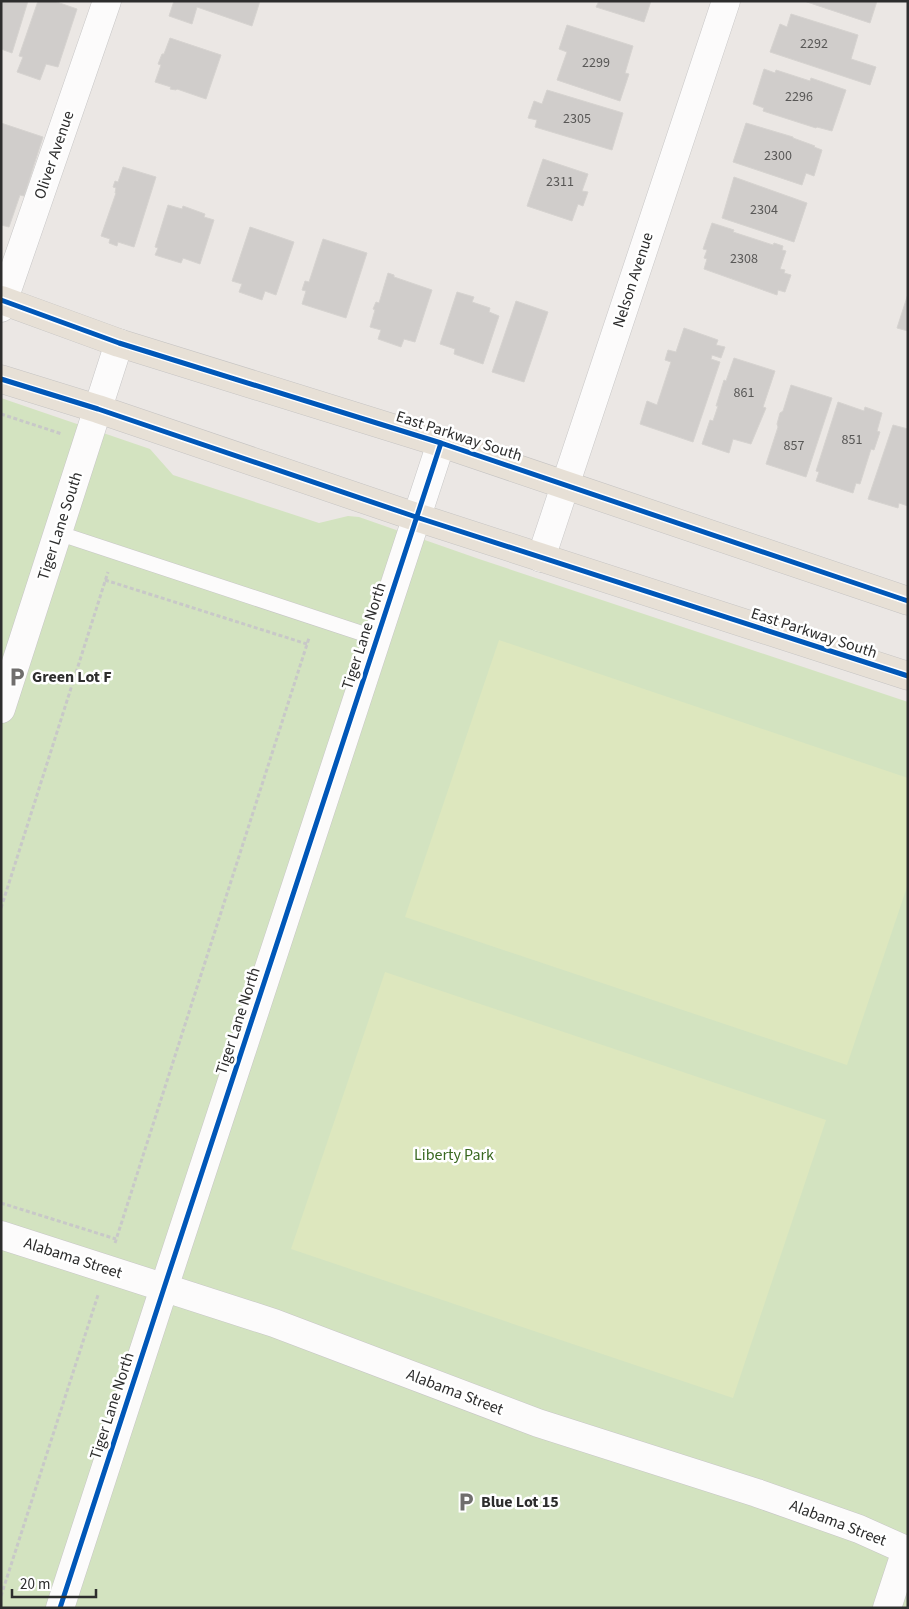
<svg xmlns="http://www.w3.org/2000/svg" width="909" height="1609" font-family="'Source Sans 3',sans-serif">
<rect width="100%" height="100%" fill="#ebe7e4"/>
<path fill="#d3e3c0" d="M1,398L150,449L173,475L319,523L348,516L359,517L479,559L908,702V1608H1Z"/>
<path fill="#dde7be" d="M499,640L908,778V884L847,1065L405,917Z
M385,972L826,1120L733,1398L291,1249Z"/>
<path fill="#d0cdcb" stroke="#d6d3d0" d="M1,1H28L12,53L1,49Z
M38,1H54L77,9L58,67L46,64L40,80L17,72L23,57L19,56Z
M174,1H260L252,26L197,7L192,24L169,16Z
M599,1H651L644,22L596,7Z
M804,1H877L870,23Z
M791,14L858,35L851,59L876,67L870,85L770,52L780,24L787,27Z
M567,25L633,46L625,73L629,74L620,101L557,80L567,52L559,49Z
M170,38L221,55L206,99L177,89L176,90L170,89L171,87L155,82L161,65L158,64L162,54H164Z
M764,69L775,73L776,70L810,81L811,78L846,90L832,131L817,127L816,128L763,111L764,108L753,104Z
M547,90L623,113L612,150L535,127L537,120L528,118L534,101L542,104Z
M1,123L43,137L24,196L20,195L9,227L1,225Z
M746,123L793,137V138L815,146L814,147L822,150L814,176L806,173L802,185L733,162Z
M543,159L588,174L582,191L588,192L583,206L578,204L572,221L527,206Z
M123,167L156,177L134,247L118,242L117,246L109,243L110,239L101,236L116,193H115L116,188L113,187L115,181L118,182Z
M734,177L807,203L794,242L722,218Z
M168,205L182,209L183,206L205,214L204,217L214,220L200,264L183,258L181,263L155,255L158,248L155,247Z
M712,223L734,230L733,232L773,245L774,243L783,246L782,250L786,251L780,269L785,270L784,273L791,275L785,292L778,290L777,295L704,269L707,259L704,258L707,250L703,249Z
M250,227L294,242L276,295L265,291L262,300L239,292L242,284L232,281Z
M323,239L367,253L346,318L302,304L306,291L302,290L305,281L309,282Z
M388,273L394,275V277L432,290L415,342L404,339L401,347L378,339L381,330L370,327L375,310L373,309L376,302L379,303Z
M457,292L474,297L472,302L490,308L489,312L499,316L483,364L454,354L455,349L440,344Z
M908,294V331L897,328Z
M516,301L548,312L524,382L492,372Z
M684,328L718,340L716,345L725,347L721,358L712,355L711,359L720,362L693,442L640,424L647,401L657,405L671,362L665,360L668,350L676,352Z
M734,358L775,371L763,407L766,408L751,444L733,439L729,453L702,444L710,420L713,421L718,406H716L724,380L726,381Z
M791,385L832,398L806,477L766,464L778,427L777,424L780,413L783,411Z
M838,402L864,411L865,407L882,413L877,431L880,432L874,450L871,449L860,484L856,483L853,493L816,481L819,472L816,471Z
M893,425L908,429V506L899,503L898,508L868,499Z"/>
<g fill="none" stroke-linecap="round" stroke-linejoin="round">
<defs>
<path id="service" d="M58,533L376,638"/>
<path id="minor" d="M1,308L107,1
M541,558L726,1
M1,709L119,343
M1,1235L274,1323L538,1423L757,1493L859,1529L908,1551
M60,1608L164,1288L441,443
M887,1608L906,1550"/>
<path id="primary" d="M1,300L119,343L441,443L908,601
M1,379L98,409L416,517L908,676"/>
</defs>
<use href="#service" stroke="#c7c6c6" stroke-width="16"/>
<use href="#minor" stroke="#c7c6c6" stroke-width="29"/>
<use href="#primary" stroke="#c6c4c3" stroke-width="29"/>
<path stroke="#c8c8c8" stroke-width="3" stroke-dasharray="4 2.5" stroke-linecap="butt" d="M1,414L62,434
M105,580L307,644
M1,908L108,572
M1,1203L116,1239
M115,1243L309,638
M1,1596L98,1295"/>
<use href="#service" stroke="#fcfbfb" stroke-width="15"/>
<use href="#minor" stroke="#fcfbfb" stroke-width="28"/>
<use href="#primary" stroke="#e7e0d6" stroke-width="28"/>
<defs>
<path id="cycleway" d="M1,300L119,343L441,443L908,601
M1,379L98,409L416,517L908,676
M60,1608L164,1288L441,443"/>
</defs>
<use href="#cycleway" stroke="#fff" stroke-width="8"/>
<use href="#cycleway" stroke="#0057b8" stroke-width="5"/>
</g>
<defs>
<symbol id="parking-bare" viewBox="-9 -9 18 18"><path d="M-3.5-5.5H1a3.5 3.5 0 0 1 0 7H-1V5.5H-3.5ZM-1-3.4V-.6H.8a1.4 1.4 0 0 0 0-2.8Z" fill="#706e6d" stroke="#fff" stroke-width="2.5" paint-order="stroke"/></symbol>
</defs>
<g fill-rule="evenodd">
<use href="#parking-bare" x="3" y="663" width="28" height="28"/>
<use href="#parking-bare" x="452" y="1488" width="28" height="28"/>
</g>
<g text-anchor="middle" dominant-baseline="central" stroke-width="5" stroke-linejoin="round" paint-order="stroke">
<g font-size="14" fill="#585756">
<text x="814" y="44">2292</text>
<text x="596" y="63">2299</text>
<text x="799" y="97">2296</text>
<text x="577" y="119">2305</text>
<text x="778" y="156">2300</text>
<text x="560" y="182">2311</text>
<text x="764" y="210">2304</text>
<text x="744" y="259">2308</text>
<text x="744" y="393">861</text>
<text x="852" y="440">851</text>
<text x="794" y="446">857</text>
</g>
<g font-size="16" fill="#2d2d2d" stroke="#fff">
<text transform="translate(54 155) rotate(-71)">Oliver Avenue</text>
<text transform="translate(633 280) rotate(-72)">Nelson Avenue</text>
<text transform="translate(459 436) rotate(18)">East Parkway South</text>
<text transform="translate(60 526) rotate(-72)">Tiger Lane South</text>
<text transform="translate(814 633) rotate(18)">East Parkway South</text>
<text transform="translate(364 636) rotate(-72)">Tiger Lane North</text>
<text transform="translate(238 1021) rotate(-72)">Tiger Lane North</text>
<text transform="translate(73 1258) rotate(18)">Alabama Street</text>
<text transform="translate(455 1392) rotate(21)">Alabama Street</text>
<text transform="translate(112 1406) rotate(-72)">Tiger Lane North</text>
<text transform="translate(838 1523) rotate(21)">Alabama Street</text>
</g>
<g font-size="16" font-weight="bold" fill="#2d2d2d" stroke="#fff" text-anchor="start">
<text x="32" y="677">Green Lot F</text>
<text x="481" y="1502">Blue Lot 15</text>
</g>
<g font-size="16" fill="#396820" stroke="#fff">
<text x="454" y="1155">Liberty Park</text>
</g>
</g>
<rect width="909" height="1609" fill="none" stroke="#2d2d2d" stroke-width="5"/>
<path d="M12 1589v8h84v-8" fill="none" stroke="#2d2d2d" stroke-width="2.5"/>
<text x="20" y="1589" font-size="15" fill="#2d2d2d" stroke="#ffffff" stroke-width="4" paint-order="stroke">20 m</text>
</svg>
